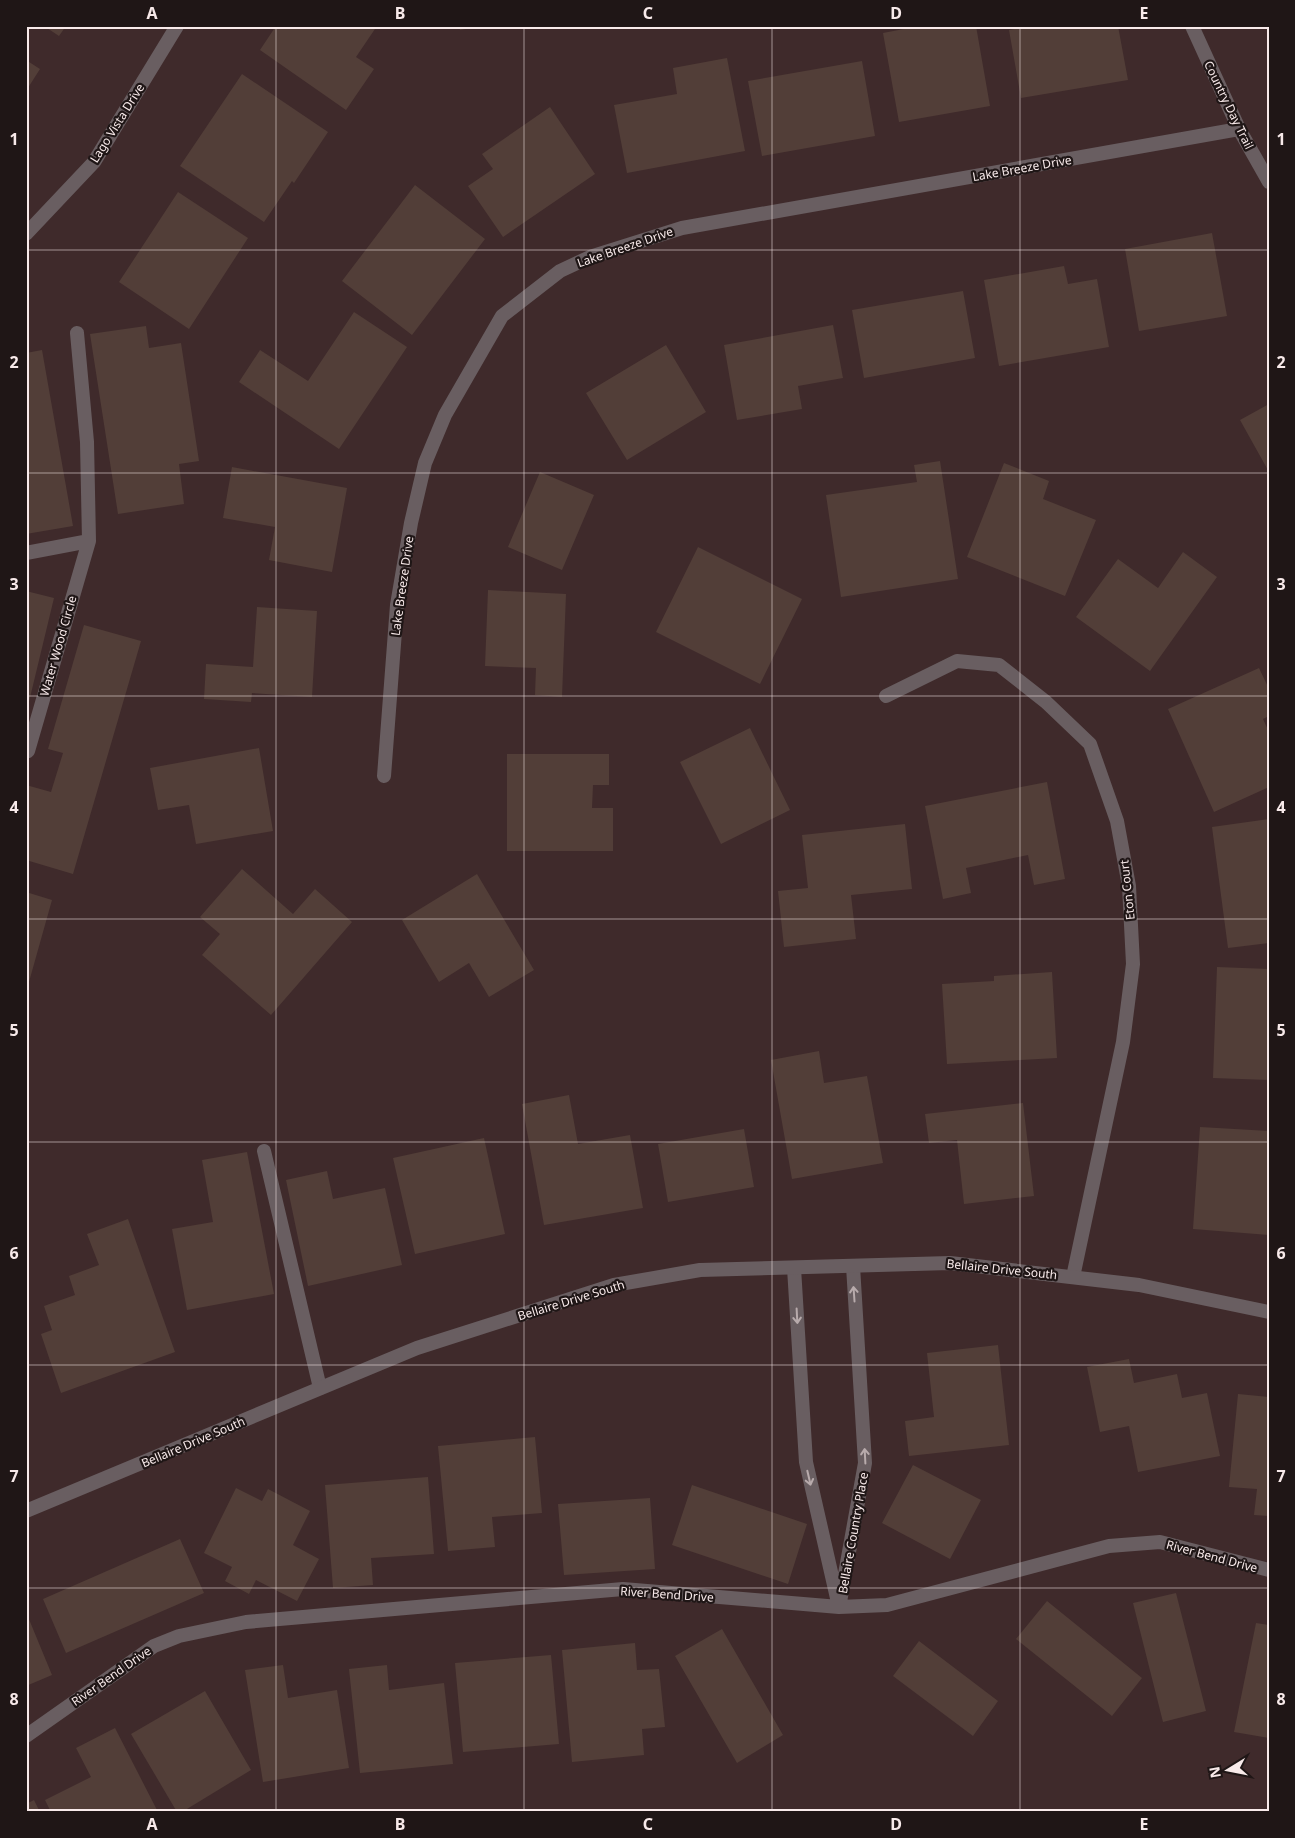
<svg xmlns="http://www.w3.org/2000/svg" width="1295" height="1838" font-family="'Noto Sans',sans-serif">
<rect width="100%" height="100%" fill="#3f2a2b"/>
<path fill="#523e38" d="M44,26H66L59,36Z
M276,26H377L356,57L374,69L346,110L260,50Z
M459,26H478V27L460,30Z
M919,26H976L990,106L899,122L883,33Z
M1031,26H1118L1128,80L1021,98L1009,30Z
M727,58L745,151L627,173L614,105L677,94L673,68Z
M26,60L40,69L26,91Z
M862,61L875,136L762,156L748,81Z
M242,74L328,132L294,183L292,181L264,222L180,166Z
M550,107L595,174L503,237L468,186L493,169L482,154Z
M415,185L485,239L412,335L342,281Z
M178,192L248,238L189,329L119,282Z
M1212,233L1227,316L1139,331L1125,249Z
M1064,266L1068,284L1097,279L1109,347L999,366L984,280Z
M963,291L975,358L864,378L852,310Z
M354,312L407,347L339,449L239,382L260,350L308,381Z
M833,325L843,378L798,386L802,409L737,420L724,345Z
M146,326L149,348L181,343L199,461L179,464L184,504L118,514L90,334Z
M666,345L706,412L627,460L586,393Z
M42,350L73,526L26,534V353Z
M1269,404V472L1240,420Z
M940,461L958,579L841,597L826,495L917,482L914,465Z
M1004,463L1049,481L1043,499L1096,520L1065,596L967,557Z
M232,467L347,488L332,572L269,560L275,527L223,518Z
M540,472L594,495L562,570L508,547Z
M698,547L802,599L760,684L656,632Z
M1183,552L1217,577L1150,671L1076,617L1118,559L1158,588Z
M488,590L566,594L562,697L535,695L536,668L485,666Z
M26,591L54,598L27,710H26Z
M257,607L317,611L312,697L252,693L251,702L204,699L206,664L253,667Z
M84,625L141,641L73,874L26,860V785L51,792L63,753L48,749Z
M1259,668L1269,689V716L1263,719L1269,732V787L1214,812L1168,709Z
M750,728L790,810L721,844L680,762Z
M259,748L273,831L196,844L189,805L158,810L150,768Z
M507,754H609V785H593L592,808H613V851H507Z
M1047,782L1065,879L1034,885L1028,855L966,868L971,893L943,899L925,806Z
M1269,819V943L1228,948L1212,827Z
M905,824L912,889L851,895L856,939L784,947L778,891L808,888L802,835Z
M242,869L293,914L315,889L352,922L271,1015L202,955L220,934L200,917Z
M477,874L534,970L489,997L469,963L439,982L402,920Z
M26,892L52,900L27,989H26Z
M1217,967L1269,969V1080L1213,1078Z
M1052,972L1057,1058L947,1064L942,984L994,981V976Z
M819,1051L824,1083L867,1076L883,1163L792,1179L771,1060Z
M569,1095L578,1144L630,1135L643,1208L544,1225L522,1104Z
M1023,1103L1034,1196L964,1204L957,1140L929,1143L925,1114Z
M1200,1127L1269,1131V1235L1193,1229Z
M744,1129L754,1187L668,1202L658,1144Z
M484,1138L505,1234L415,1254L393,1158Z
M247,1152L274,1294L187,1310L172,1229L213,1222L202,1160Z
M327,1171L333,1199L385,1188L402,1265L308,1286L286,1180Z
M128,1219L175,1352L61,1393L41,1334L52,1330L44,1306L75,1295L69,1276L99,1265L87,1234Z
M998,1345L1009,1445L909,1456L905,1421L934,1417L927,1353Z
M1129,1359L1134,1383L1177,1374L1182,1398L1207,1393L1220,1456L1138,1472L1129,1426L1100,1432L1087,1367Z
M1238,1394L1269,1397V1516L1254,1515L1257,1489L1229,1487Z
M535,1437L542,1513L492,1517L495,1547L448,1551L438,1446Z
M913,1465L981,1500L950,1559L882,1523Z
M428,1477L434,1554L371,1558L373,1585L333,1588L325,1485Z
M692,1485L807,1524L788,1584L672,1545Z
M236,1488L262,1501L268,1489L310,1511L293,1545L319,1559L297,1601L256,1580L249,1594L225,1581L232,1567L204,1553Z
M650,1498L655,1569L564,1575L558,1504Z
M180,1539L204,1593L66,1653L43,1599Z
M1176,1593L1206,1711L1163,1722L1133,1603Z
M1047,1601L1142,1678L1112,1716L1016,1639Z
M26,1612L52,1675L26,1686Z
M1256,1623L1269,1625V1738L1234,1732Z
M722,1629L783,1735L737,1763L675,1656Z
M919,1641L998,1701L973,1736L893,1676Z
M635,1643L637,1670L659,1669L665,1727L642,1729L644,1755L572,1762L562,1650Z
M551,1655L559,1744L463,1752L455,1663Z
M283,1665L288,1698L337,1690L349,1768L263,1782L245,1670Z
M387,1665L389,1690L444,1683L453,1764L360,1773L349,1669Z
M205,1691L251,1770L182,1812H177L131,1734Z
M115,1728L158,1812H51L45,1800L91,1777L76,1748Z
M34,1800L40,1812H26V1804Z"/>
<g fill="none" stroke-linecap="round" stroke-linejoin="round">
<path stroke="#695e61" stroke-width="14" d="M264,1151L320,1388"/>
<path stroke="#695e61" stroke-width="14" d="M1192,26L1239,129L1269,182
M26,234L94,162L177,26
M26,553L89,541
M886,696L957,661L999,665L1046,702L1090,744L1117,821L1129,886L1133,964L1123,1042L1073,1277
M28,751L89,541L87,442L77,333
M384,776L397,605L411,523L425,463L445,415L502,316L560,271L590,257L682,228L1239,129
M794,1268L806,1462L839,1607
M840,1602L865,1463L853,1266
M26,1736L154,1646L179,1636L246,1622L623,1589L839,1607L887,1605L1109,1546L1160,1542L1269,1570"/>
<path stroke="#695e61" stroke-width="14" d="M26,1511L417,1348L614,1285L700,1270L950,1263L1139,1285L1269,1312"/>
</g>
<defs><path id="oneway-shaft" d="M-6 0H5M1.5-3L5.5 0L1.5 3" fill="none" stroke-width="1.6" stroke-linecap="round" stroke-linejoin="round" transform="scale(1.25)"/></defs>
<g stroke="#b8abac">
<use href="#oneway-shaft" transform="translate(854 1294) rotate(-94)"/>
<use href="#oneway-shaft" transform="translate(797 1316) rotate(87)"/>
<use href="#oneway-shaft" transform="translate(865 1456) rotate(-93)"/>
<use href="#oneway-shaft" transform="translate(809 1478) rotate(77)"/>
</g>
<path fill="none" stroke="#f8eaea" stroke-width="1" stroke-opacity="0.55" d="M276,26V1812M524,26V1812M772,26V1812M1020,26V1812M26,250H1269M26,473H1269M26,696H1269M26,919H1269M26,1142H1269M26,1365H1269M26,1588H1269"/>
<g text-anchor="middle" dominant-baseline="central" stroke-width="4.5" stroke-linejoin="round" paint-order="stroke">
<g font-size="12" fill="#f8eaea" stroke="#1f1616">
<text transform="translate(1229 105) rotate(64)">Country Day Trail</text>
<text transform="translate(117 123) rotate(-58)">Lago Vista Drive</text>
<text transform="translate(1022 168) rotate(-10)">Lake Breeze Drive</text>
<text transform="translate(625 247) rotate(-19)">Lake Breeze Drive</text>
<text transform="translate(402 586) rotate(-82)">Lake Breeze Drive</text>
<text transform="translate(58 646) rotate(-74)">Water Wood Circle</text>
<text transform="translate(1127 890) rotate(-96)">Eton Court</text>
<text transform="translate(1002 1269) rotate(6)">Bellaire Drive South</text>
<text transform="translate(571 1300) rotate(-17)">Bellaire Drive South</text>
<text transform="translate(193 1442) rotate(-23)">Bellaire Drive South</text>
<text transform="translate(853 1533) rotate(-80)">Bellaire Country Place</text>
<text transform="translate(1212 1556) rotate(15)">River Bend Drive</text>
<text transform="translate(667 1594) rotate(4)">River Bend Drive</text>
<text transform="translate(111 1676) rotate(-35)">River Bend Drive</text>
</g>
</g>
<rect width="1295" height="1838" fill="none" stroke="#1f1616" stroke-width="55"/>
<g transform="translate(1228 1770) rotate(260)" stroke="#1f1616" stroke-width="4" paint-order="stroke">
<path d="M0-4L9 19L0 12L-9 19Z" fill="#f8eaea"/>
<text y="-8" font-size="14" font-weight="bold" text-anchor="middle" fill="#f8eaea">N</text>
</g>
<rect x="28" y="28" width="1240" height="1782" fill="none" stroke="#f8eaea" stroke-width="2"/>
<g font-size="16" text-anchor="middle" font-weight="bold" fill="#f8eaea">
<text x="152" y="19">A</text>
<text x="400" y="19">B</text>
<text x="648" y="19">C</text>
<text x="896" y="19">D</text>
<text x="1144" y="19">E</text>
<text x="14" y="145">1</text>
<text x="1281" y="145">1</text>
<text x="14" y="368">2</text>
<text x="1281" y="368">2</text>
<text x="14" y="590">3</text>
<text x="1281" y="590">3</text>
<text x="14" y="813">4</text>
<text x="1281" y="813">4</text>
<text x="14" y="1036">5</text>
<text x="1281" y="1036">5</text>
<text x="14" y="1259">6</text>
<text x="1281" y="1259">6</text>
<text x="14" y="1482">7</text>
<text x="1281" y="1482">7</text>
<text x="14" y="1705">8</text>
<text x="1281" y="1705">8</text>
<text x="152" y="1830">A</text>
<text x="400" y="1830">B</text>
<text x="648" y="1830">C</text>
<text x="896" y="1830">D</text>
<text x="1144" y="1830">E</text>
</g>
</svg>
